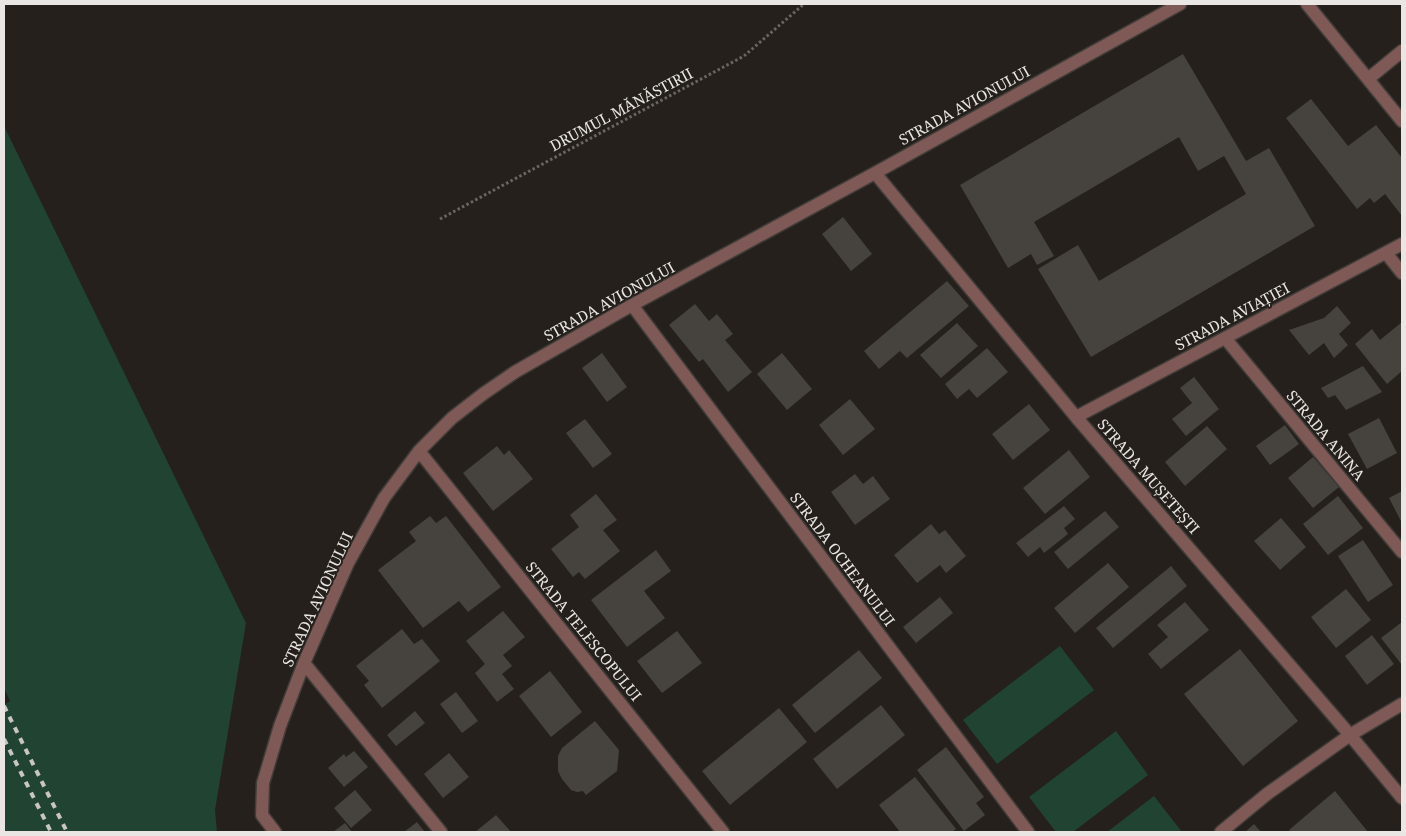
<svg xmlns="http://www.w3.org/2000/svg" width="1406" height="836" font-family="'Noto Serif',serif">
<rect width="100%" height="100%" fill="#25201c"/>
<path fill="#204332" d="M4,126L246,623L215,810L217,832H4V705L10,701L4,688Z
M1060,646L1094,690L997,764L963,720Z
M1116,731L1148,775L1073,832H1056L1029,797Z
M1154,796L1182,832H1107Z"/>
<path fill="#46423d" d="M1183,54L1246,161L1269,148L1315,226L1091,357L1038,269L1078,245L1099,281L1246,194L1224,156L1198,171L1179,137L1034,222L1054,256L1037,265L1031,254L1008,268L960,185Z
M1311,99L1348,146L1376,125L1402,158V216L1385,194L1374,203L1370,198L1357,209L1286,118Z
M843,217L872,254L851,271L822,234Z
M947,281L969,306L907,358L900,351L879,369L864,351Z
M695,304L709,321L717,314L733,334L725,340L752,372L728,392L703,359L699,362L669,325Z
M1337,306L1351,323L1339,334L1348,345L1334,358L1324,343L1309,355L1289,330L1324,318Z
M1402,322V371L1387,384L1355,344L1372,329L1380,340Z
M957,323L978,346L941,378L920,355Z
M987,348L1008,372L977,398L969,389L957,399L945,384Z
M602,353L627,387L607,402L582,368Z
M782,353L812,389L787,410L757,374Z
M1363,366L1382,392L1346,410L1335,395L1328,398L1321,388Z
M1194,377L1219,409L1186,436L1172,419L1192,403L1180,388Z
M850,399L875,429L843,455L819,425Z
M1029,404L1050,430L1013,460L992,434Z
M1379,418L1397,453L1367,469L1348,434Z
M585,419L612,454L593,468L566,433Z
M1285,425L1299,444L1270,465L1256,446Z
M1207,426L1227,449L1185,486L1165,462Z
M497,446L504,455L509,450L533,479L493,511L463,473Z
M1069,450L1090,477L1045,514L1023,488Z
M1313,457L1339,487L1313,508L1288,478Z
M855,474L863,484L873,476L890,499L855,525L831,492Z
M1402,491V523L1389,498Z
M596,494L617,520L603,530L620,551L585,579L579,572L573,577L551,549L579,527L570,515Z
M1338,496L1363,528L1328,555L1303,524Z
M1064,506L1075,519L1064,528L1068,534L1044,553L1040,547L1028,557L1016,543Z
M1105,511L1119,527L1068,569L1054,552Z
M430,516L436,523L446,516L501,587L468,612L459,601L423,628L378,570L416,541L409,532Z
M1281,518L1306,547L1280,570L1254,541Z
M931,524L939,534L945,530L966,556L946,573L940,565L917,583L894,555Z
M1363,540L1393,585L1368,602L1338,556Z
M656,550L671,571L644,591L665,618L627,647L591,600Z
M1108,563L1129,587L1075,633L1054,608Z
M1171,566L1187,586L1113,648L1096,628Z
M1346,589L1371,620L1336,648L1311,617Z
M940,597L953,613L916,643L903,627Z
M1185,602L1209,630L1161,669L1148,654L1168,637L1157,625Z
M503,611L525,637L503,655L512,666L502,674L514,689L497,702L475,673L485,664L466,641Z
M1402,622V665L1381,638Z
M402,629L414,644L422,639L440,661L382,708L364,685L369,681L356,666Z
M677,631L702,663L662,693L637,661Z
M1372,635L1394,664L1367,685L1345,656Z
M1240,649L1298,721L1243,766L1184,694Z
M859,650L882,678L815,733L792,705Z
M550,671L582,712L551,737L519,696Z
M456,692L478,721L462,733L440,704Z
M881,705L905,735L837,789L813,759Z
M779,708L807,742L730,805L702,771Z
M415,711L425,723L396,746L387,735Z
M595,721L619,750L617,771L586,795L583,791L577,792L571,790L562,779L558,771V756L562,748Z
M946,747L984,797L976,803L985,815L964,831L917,770Z
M354,751L368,767L344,787L328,768L344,754L346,757Z
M449,753L469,777L443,798L424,774Z
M915,777L956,829L952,832H900L879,805Z
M355,790L372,810L351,828L334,808Z
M1335,791L1368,832H1291L1289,830Z
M496,815L511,832H475Z
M417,822L425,832H404Z
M345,823L352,832H333Z
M1254,824L1261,832H1245Z"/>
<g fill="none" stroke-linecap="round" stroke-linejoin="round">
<defs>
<path id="minor" d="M1307,4L1402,121
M1368,79L1402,51
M875,173L1076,417L1350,735L1402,798
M1386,253L1402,273
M632,305L1028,832
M1225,338L1402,552
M1076,417L1402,244
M419,451L723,832
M304,663L441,832
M275,832L262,815L263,783L280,726L304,663L348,563L384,498L419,451L452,418L483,394L515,372L632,305L875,173L1180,4
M1221,832L1267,794L1350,735L1402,704"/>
</defs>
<use href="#minor" stroke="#403c38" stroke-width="15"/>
<path stroke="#696561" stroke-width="3" stroke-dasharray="2.5 2.5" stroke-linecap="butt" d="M440,219L744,56L804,4"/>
<use href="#minor" stroke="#7e5955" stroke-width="12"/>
<path stroke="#c8c5c2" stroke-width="4" stroke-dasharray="6 6" stroke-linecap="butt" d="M4,706L67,832
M4,739L51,832"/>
</g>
<g text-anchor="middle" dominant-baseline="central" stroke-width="4" stroke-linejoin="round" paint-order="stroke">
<g font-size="15" fill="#e9e6e3" stroke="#25201c">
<text transform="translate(964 105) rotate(-29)">STRADA AVIONULUI</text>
<text transform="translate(621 109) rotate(-28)">DRUMUL MĂNĂSTIRII</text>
<text transform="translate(609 301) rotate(-29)">STRADA AVIONULUI</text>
<text transform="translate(1232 316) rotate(-28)">STRADA AVIAȚIEI</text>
<text transform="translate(1326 435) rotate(50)">STRADA ANINA</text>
<text transform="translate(1149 476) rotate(49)">STRADA MUȘETEȘTI</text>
<text transform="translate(843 559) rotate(53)">STRADA OCHEANULUI</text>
<text transform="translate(317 599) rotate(-65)">STRADA AVIONULUI</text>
<text transform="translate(584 631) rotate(51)">STRADA TELESCOPULUI</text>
</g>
</g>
<rect width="1406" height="836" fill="none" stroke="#e9e6e3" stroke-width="10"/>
</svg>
